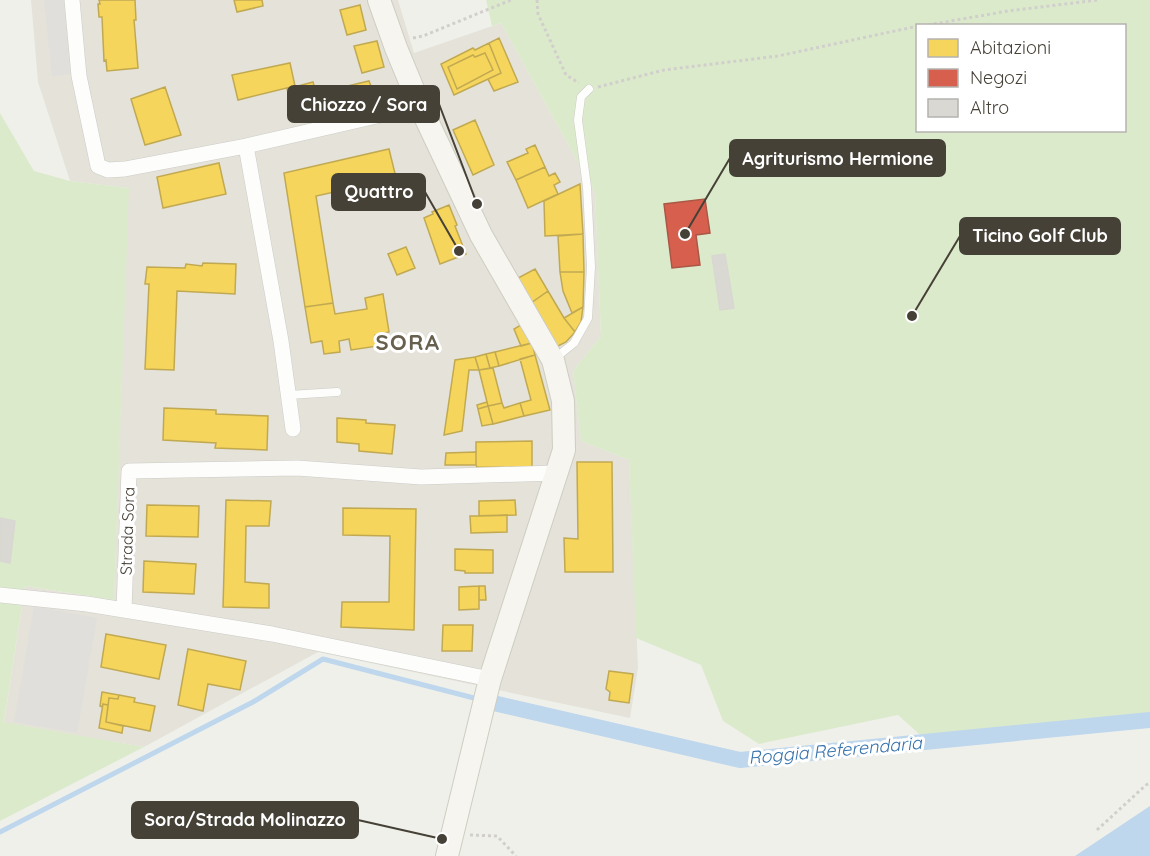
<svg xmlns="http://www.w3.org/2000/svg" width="1150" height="856" font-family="Quicksand,sans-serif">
<rect width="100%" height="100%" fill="#f0f0eb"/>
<path fill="#e4e2d9" d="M31,0H398L414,53L501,23L595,193L601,336L573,371L581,441L629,460L638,668L630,718L318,652L144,747L4,723L25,586L114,600L128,188L70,181L38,82Z"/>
<path fill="#dceacc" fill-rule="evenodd" d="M486,0H1150V723L957,734H919L898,715L759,744L723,721L701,665L636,638L629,460L581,441L573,371L601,336L595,193L501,23L492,26ZM918,26H1124V130H918Z
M0,113L34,171L70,181L129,188L114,600L25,586L4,722L144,747L0,821Z"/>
<path fill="#e0dfdb" d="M44,0H64L72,74L52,76Z
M34,606L97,618L77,733L14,722Z"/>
<path fill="#bed7ec" d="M1150,806V856H1075Z"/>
<path fill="#f6d55c" stroke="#c1a951" stroke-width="1.5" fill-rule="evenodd" d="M99,0H135L136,20H134L138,68L107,71L106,60L104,61L102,17H99L98,4H100Z
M234,0H262L263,6L237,12Z
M360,5L366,30L347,35L340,10Z
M499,38L518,82L494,91L488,79L501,73L489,43Z
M377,41L384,67L362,73L354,46Z
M489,43L501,73L454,95L441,64L473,48L475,50ZM485,53L493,70L457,89L448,67L473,55L475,57Z
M485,53L493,70L457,89L448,67L473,55L475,57Z
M290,63L295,86L238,100L232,75Z
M369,81L378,104L349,111L343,87Z
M313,82L316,92L290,99L287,89Z
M165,87L181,135L145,145L131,99Z
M475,120L494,165L473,175L453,130Z
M535,145L545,167L516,180L507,162L528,153L526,149Z
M389,149L399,190L369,196L366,185L316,196L333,303L305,307L284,173Z
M219,163L226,194L163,208L157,177Z
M545,167L549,176L555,173L560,182L554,185L558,194L528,208L516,180Z
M580,184L583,234L545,236L544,201Z
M449,205L457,225L455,226L466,254L440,264L424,218L433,214L432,212Z
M583,234L584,272H560L558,236Z
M406,247L415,268L397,275L388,254Z
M203,263L236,264L235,294L177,291L174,370L145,369L149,284H145L147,267L185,268L186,264L202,266Z
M535,269L548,291L531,303L518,278Z
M560,272H584L583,307L572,313L563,291Z
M548,291L564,318L575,332L566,342L556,347L531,303Z
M383,294L389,332L375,335L378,346L351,350L349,339L339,341L340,352L324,354L322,341L311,343L305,307L333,303L335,314L367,309L365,298Z
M583,307L581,322L575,332L564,318Z
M524,323L532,343L521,346L514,329Z
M532,343L535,355L499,366L495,352Z
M495,352L499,366L490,368L486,354Z
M486,354L490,368L479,370L475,357Z
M535,355L550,410L524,416L520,403L531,400L520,359Z
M475,357L479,370H469L462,431L444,435L455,360Z
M493,368L502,403L488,406L479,370Z
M487,402L488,406L478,409L477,405Z
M502,403L504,408L520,403L524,416L493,424L488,406Z
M488,406L493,424L482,426L478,409Z
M164,408L216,410V414L268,416L267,450L215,448L216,443L163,440Z
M337,418L366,420V423L395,425L392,454L359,451V444L337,442Z
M532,441V468L477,467L476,465V442Z
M476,452V465H445L446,453Z
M577,462H612L613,572H565L564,538L578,539Z
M226,500L271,501L269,526H246L245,582L269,584V608L223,607Z
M515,500L516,515L479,516V501Z
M147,505L199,506L198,537L146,536Z
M343,508L416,509L414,630L341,627L342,602H389L390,536L343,535Z
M507,515V532L471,533L470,516Z
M455,549L493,550V573H465V571L455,570Z
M144,561L196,564L194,594L143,592Z
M479,586V609L459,610V587Z
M479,586H485L486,600H479Z
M443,625H473L472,651H442Z
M106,634L166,645L159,679L101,667Z
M188,649L246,661L240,690L208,684L203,711L178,705Z
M609,671L633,674L629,703L609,700L610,692L606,689Z
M102,692L119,695L118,699L109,698L108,705L103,704L102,707L100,706Z
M119,695L135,698L134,702L155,706L150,731L106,722L109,698L118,699Z
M103,704L108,705L106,722L123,726L122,733L99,728Z"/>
<path fill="#d6604d" stroke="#ab5746" stroke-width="1.5" d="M705,199L710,233L696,235L700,265L672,268L664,204Z"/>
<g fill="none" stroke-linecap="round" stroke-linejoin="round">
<path stroke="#bed7ec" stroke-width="5" d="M0,832L253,702L323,659L474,698"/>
<path stroke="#bed7ec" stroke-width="16" d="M489,702L740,760L1150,720"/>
</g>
<path fill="#dad8d3" stroke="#d8d7d1" stroke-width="1.5" d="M725,254L734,308L720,310L712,256Z
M0,518L15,521L10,563L0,561Z"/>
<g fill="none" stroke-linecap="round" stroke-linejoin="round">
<defs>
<path id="lane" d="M554,359L574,343L588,318L591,267L587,187L578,120L581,97L589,89
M289,395L337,392"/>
<path id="street" d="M72,0L79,76L98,166L108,170L125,169L246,146
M293,429L281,341L246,146L420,106
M0,595L87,604L124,610
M490,679L272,634L124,610L129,471L297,468L421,477L556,473"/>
<path id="secondary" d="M379,0L396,48L420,106L481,235L553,360L563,401L564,450L490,679L447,856"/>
</defs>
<use href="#lane" stroke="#cdccc7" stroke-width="9"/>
<use href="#street" stroke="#cdccc7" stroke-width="16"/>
<use href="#secondary" stroke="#cecdc2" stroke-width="24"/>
<path stroke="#d1cfcb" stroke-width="3" stroke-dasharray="3 3" stroke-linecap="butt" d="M537,0L538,14L566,75L579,83
M922,26L1008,11L1098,0
M413,38L423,36L511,0
M598,87L664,70L778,56L918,26
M1097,830L1146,785L1150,783
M470,835L497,836L516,856"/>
<use href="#lane" stroke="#fdfdfc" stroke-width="8"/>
<use href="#street" stroke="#fdfdfc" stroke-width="15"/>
<use href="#secondary" stroke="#f6f5ef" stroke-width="22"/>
</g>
<g text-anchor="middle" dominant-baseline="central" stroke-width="6" stroke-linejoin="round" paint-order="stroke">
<g font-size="16" fill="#464137" stroke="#fff">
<text transform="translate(127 531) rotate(-88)">Strada Sora</text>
</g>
<g font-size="18" font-style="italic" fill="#3672ac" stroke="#fff">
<text transform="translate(835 750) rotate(-5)">Roggia Referendaria</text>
</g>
<g font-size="22" font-weight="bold" letter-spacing="1.5" fill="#68604f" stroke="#fff">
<text x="408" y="342">SORA</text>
</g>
</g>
<path fill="none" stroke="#464137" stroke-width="2" d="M477 204L439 104M685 234L730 158M459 251L425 192M912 316L960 236M442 839L358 820"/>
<g fill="#464137" stroke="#fff" stroke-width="2">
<circle cx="477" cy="204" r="6"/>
<circle cx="685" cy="234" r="6"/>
<circle cx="459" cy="251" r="6"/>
<circle cx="912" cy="316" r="6"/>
<circle cx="442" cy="839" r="6"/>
</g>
<g fill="#464137" stroke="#464137" stroke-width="2">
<rect x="288" y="86" width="151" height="36" rx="6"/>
<rect x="730" y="140" width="215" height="36" rx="6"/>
<rect x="332" y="174" width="93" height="36" rx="6"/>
<rect x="960" y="218" width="160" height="36" rx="6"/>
<rect x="132" y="802" width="226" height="36" rx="6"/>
</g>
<g font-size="18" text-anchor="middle" font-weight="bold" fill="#fff">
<text x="364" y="111">Chiozzo / Sora</text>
<text x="838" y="165">Agriturismo Hermione</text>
<text x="379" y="198">Quattro</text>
<text x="1040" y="242">Ticino Golf Club</text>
<text x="245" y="826">Sora/Strada Molinazzo</text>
</g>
<rect x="916" y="24" width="210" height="108" fill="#ffffff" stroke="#b5b3af" stroke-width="1.5"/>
<rect x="928" y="39" width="30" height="18" fill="#f6d55c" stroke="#b5b3af" stroke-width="1.5"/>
<text x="970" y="54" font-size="18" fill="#464137">Abitazioni</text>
<rect x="928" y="69" width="30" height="18" fill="#d6604d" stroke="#b5b3af" stroke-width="1.5"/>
<text x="970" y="84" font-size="18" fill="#464137">Negozi</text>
<rect x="928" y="99" width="30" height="18" fill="#dad8d3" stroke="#b5b3af" stroke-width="1.5"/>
<text x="970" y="114" font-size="18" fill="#464137">Altro</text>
</svg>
